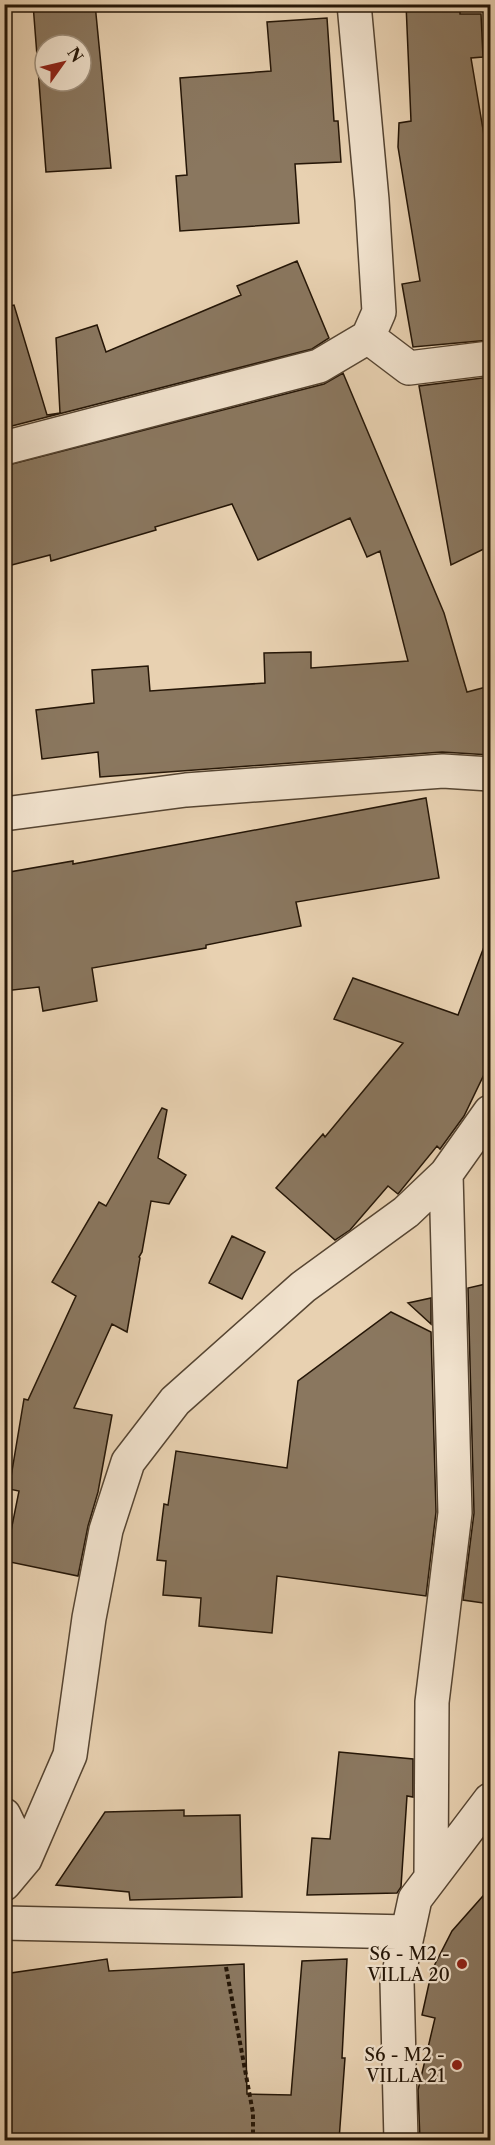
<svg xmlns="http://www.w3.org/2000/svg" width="495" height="2145" font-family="'Libre Caslon Text',serif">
<rect width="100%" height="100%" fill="#e8d1b1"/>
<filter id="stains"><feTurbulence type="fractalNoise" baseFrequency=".00333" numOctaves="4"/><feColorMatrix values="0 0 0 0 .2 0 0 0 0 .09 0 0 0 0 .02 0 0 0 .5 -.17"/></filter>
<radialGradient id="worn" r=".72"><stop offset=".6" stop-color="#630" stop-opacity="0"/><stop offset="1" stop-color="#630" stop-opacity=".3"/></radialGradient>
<path fill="#8a775f" stroke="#251607" stroke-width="1.5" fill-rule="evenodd" d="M33,4H95L111,168L46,172ZM45,45H81V81H45Z
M406,4H460V14H481L483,57L471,58L490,171V340L413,347L402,284L420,281L398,147L399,123L411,121Z
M327,18L334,121H338L341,162L295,164L299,223L180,231L176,176L187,175L180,78L271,71L267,22Z
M297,261L329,338L312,349L4,428V307L14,305L47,415L60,413L56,338L97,325L106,352L241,295L237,286Z
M343,373L444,613L467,692L490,686V755L442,752L100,777L98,752L42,759L36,710L94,703L92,670L148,666L150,691L265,683L264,653L311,652V668L408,661L380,551L367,557L350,518L258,560L232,504L155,527L156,530L51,561L50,555L4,567V466L324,384Z
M490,377V546L451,565L419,386Z
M426,798L439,878L296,902L301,926L206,945V948L92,968L97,1001L43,1011L39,987L4,991V873L73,861V864Z
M487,939H490V1062L464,1116L440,1149L437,1146L398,1194L388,1186L350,1230L335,1240L276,1188L323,1134L325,1137L403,1043L334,1019L353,978L458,1015Z
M162,1108L167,1110L158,1158L186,1175L169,1204L151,1201L142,1252L139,1257L140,1258L127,1332L112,1324L74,1408L112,1415L98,1492L88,1526L78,1576L5,1561L19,1491L9,1489L24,1399L28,1400L76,1296L52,1282L99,1202L106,1206Z
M232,1236L265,1252L242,1299L209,1283Z
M490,1283V1604L463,1600L474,1513L468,1288Z
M431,1298V1324L408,1303Z
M391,1312L431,1332L436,1512L426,1596L277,1576L272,1633L199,1626L201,1598L163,1595L166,1561L157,1560L164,1504L168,1505L176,1451L287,1468L298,1381Z
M339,1752L413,1759V1797L407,1796L401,1887L397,1893L307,1895L312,1838L330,1839Z
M184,1810V1816L240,1815L242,1897L130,1900L129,1892L56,1885L105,1812Z
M490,1888V2140H420L418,2090L435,2018L422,2015L432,1970L452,1931Z
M107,1959L109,1971L244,1964L247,2094L291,2095L302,1961L347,1959L342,2058H345L339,2140H4V1974Z"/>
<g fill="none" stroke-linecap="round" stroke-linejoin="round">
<defs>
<path id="minor" d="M368,337L409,368L490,358
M4,448L319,366L368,337L379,312L372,200L354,4
M4,814L186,790L443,771L490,774
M4,1815L25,1859
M431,1878L432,1702L455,1513L446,1174
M4,1884L25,1859L70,1755L89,1618L106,1530L128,1462L175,1401L303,1287L406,1212L446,1174L490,1112
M4,1923L408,1932
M401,2140L397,1982L415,1899L490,1800"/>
</defs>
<use href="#minor" stroke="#564532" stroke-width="36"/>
<path stroke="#251607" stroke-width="4" stroke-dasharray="4.5 3" stroke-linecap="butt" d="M226,1967L253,2113V2140"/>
<use href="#minor" stroke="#f0e1cc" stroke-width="33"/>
</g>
<g fill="#8f2418" stroke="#f0e1cc" stroke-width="2">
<circle cx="462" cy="1964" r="6"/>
<circle cx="457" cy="2065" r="6"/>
</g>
<g text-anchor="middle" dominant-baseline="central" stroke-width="4.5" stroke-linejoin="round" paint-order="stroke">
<g font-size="18" fill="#251607" stroke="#f0e1cc" text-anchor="end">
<text x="450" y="1954">S6 - M2 -<tspan x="450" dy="21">VILLA 20</tspan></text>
<text x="445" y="2055">S6 - M2 -<tspan x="445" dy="21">VILLA 21</tspan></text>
</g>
</g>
<rect width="495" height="2145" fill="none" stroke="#e8d1b1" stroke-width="24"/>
<rect x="6" y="6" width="483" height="2133" fill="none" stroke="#251607" stroke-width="3"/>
<rect x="12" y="12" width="471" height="2121" fill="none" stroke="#251607" stroke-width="1.5"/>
<g transform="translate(63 63) rotate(56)"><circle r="28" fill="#f0e1cc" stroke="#9f907d" stroke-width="1.5"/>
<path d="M0-4.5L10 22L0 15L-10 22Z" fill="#8f2418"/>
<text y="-9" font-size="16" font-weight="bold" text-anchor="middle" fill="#251607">N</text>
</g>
<rect width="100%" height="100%" filter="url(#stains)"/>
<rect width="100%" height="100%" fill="url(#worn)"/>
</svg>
